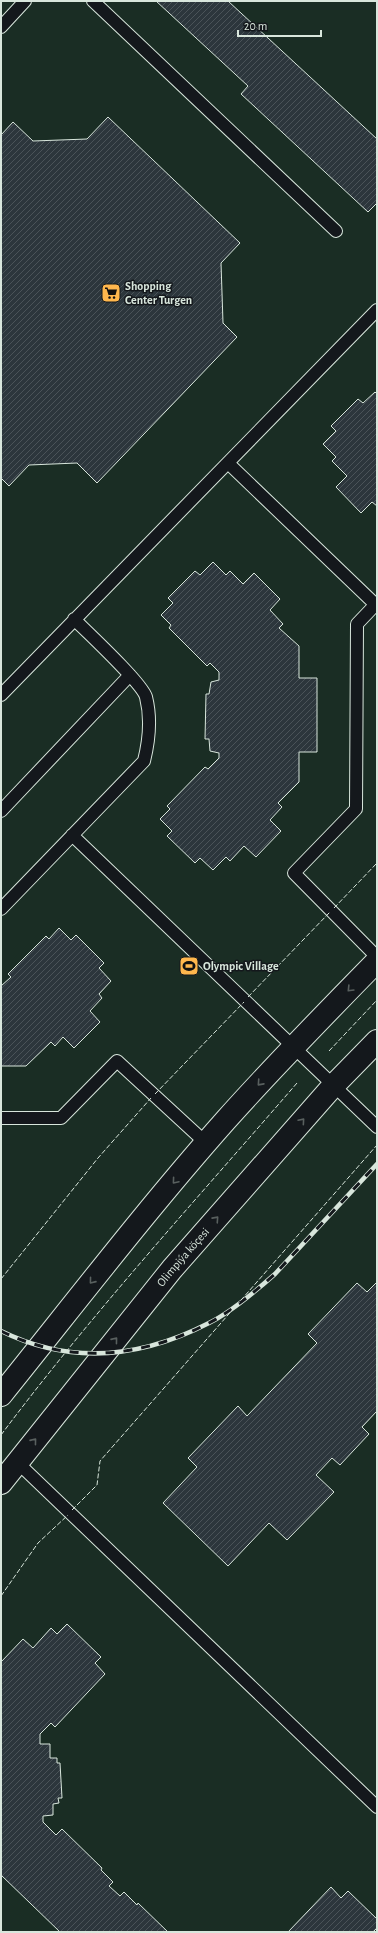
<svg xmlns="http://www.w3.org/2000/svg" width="378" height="1933" font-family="'Alegreya Sans',sans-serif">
<defs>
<pattern id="building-hatch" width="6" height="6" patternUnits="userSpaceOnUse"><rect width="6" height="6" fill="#2c363c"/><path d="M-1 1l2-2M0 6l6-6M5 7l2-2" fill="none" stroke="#4a5358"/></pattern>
</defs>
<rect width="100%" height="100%" fill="#14181c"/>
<path fill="#1a2d24" stroke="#939e99" d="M1,1H377V1932H1Z"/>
<path fill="url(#building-hatch)" stroke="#d8e6dc" d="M156,1H228L377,139V203L368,212L241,94L248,86Z
M108,117L240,243L221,263L223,323L237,337L97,483L77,463L29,465L9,486L1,478V135L13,122L33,141L87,139Z
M375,392L377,394V506L372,502L361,513L336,487L347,476L332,461L336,457L323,444L336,431L331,426L358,399L363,403Z
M213,562L226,575L230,571L243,584L254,573L280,599L270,610L283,624L279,628L299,646V678H317V752H299V782L278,803L282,807L270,820L281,831L256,857L244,846L230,861L226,857L213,870L200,858L195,863L167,836L172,831L160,819L170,809L167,806L205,767L208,769L219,758V753L210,751L209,739H205L206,694H209L211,682L219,680V672L210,663L207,666L169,628L171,625L161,615L173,603L168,598L195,571L200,575Z
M59,928L71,940L76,935L104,963L99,968L111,981L99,994L102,998L90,1011L100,1022L74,1048L63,1037L55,1046L51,1042L26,1066H1V986L11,977L8,974L46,936L49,939Z
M377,1282V1411L362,1427L369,1434L340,1465L332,1458L316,1475L334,1492L287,1540L269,1523L228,1566L163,1503L197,1467L188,1458L238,1406L247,1416L317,1343L308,1334L357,1283L367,1292Z
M67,1624L101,1657L95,1663L105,1674L55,1727L51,1723L40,1734V1744H50V1758H57V1763H60L62,1798H58L59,1803L53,1804V1815L43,1816V1822L56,1835L62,1829L102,1868L101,1870L113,1882L109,1886L120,1896L124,1892L137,1905L138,1903L168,1932H60L1,1875V1662L23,1639L33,1648L51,1628L57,1634Z
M331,1887L341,1898L348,1891L377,1919V1928L373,1932H288Z"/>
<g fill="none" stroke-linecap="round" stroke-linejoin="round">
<defs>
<path id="lane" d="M93,1L336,231
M1,27L25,1
M228,463L377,606
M377,603L357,624L356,809L294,873L377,957
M1,695L377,310
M1,811L130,675
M72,835L377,1127
M1,909L144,761C149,741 151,717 146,697C142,683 87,632 74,619
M1,1118H61L117,1061L206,1143
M17,1462L377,1807"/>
<g id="street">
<path d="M1,1395C75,1303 147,1209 225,1121C274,1066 326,1013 377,961"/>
<path id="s1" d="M1,1483L172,1269L333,1086L377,1041"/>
</g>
</defs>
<use href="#lane" stroke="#d8e6dc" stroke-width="14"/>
<use href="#street" stroke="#d8e6dc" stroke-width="24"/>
<use href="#lane" stroke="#14181c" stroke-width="12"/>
<use href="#street" stroke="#14181c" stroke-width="22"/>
<defs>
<path id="rail" d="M1,1331C70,1365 141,1358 209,1323C229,1313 257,1290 275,1274L377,1164"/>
</defs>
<use href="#rail" stroke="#d8e6dc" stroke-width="4.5"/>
<use href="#rail" stroke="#14181c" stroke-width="3" stroke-dasharray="9" stroke-linecap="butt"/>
<path stroke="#d8e6dc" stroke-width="1" stroke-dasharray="5 2" stroke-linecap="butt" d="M334,908L377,863
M248,997L330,912
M329,1051L377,1000
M155,1094L244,1002
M1,1279L98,1158L151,1098
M1,1435C93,1312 197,1199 297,1083
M72,1510L97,1485L100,1461L377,1145
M1,1596L38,1543L68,1515"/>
</g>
<defs><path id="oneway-chevron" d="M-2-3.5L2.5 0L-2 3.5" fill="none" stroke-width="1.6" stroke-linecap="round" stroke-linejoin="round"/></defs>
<g stroke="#59605f">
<use href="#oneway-chevron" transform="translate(350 989) rotate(134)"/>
<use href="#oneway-chevron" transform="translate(260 1083) rotate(132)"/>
<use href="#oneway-chevron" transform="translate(302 1121) rotate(-49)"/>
<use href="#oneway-chevron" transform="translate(175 1181) rotate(130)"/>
<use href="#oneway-chevron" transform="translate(216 1219) rotate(-48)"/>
<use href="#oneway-chevron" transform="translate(92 1281) rotate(129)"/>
<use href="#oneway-chevron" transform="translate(115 1340) rotate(-51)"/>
<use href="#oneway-chevron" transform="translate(34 1441) rotate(-51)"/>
</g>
<defs>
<symbol id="supermarket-square" viewBox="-11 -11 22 22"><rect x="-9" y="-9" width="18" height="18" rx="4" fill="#ffb74d" stroke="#14181c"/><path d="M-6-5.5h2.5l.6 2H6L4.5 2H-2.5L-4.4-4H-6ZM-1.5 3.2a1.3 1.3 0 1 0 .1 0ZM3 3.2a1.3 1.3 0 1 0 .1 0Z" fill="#111"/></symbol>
<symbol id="stadium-square" viewBox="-11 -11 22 22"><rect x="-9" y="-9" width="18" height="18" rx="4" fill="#ffb74d" stroke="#14181c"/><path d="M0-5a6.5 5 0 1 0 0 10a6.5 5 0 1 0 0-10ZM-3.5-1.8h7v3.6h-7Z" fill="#111"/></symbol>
</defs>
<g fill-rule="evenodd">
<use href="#supermarket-square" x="100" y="282" width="22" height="22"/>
<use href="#stadium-square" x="178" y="955" width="22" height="22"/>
</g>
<g text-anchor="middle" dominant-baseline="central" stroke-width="3" stroke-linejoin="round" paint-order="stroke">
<g font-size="12" font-weight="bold" fill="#d8e6dc" stroke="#14181c" text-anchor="start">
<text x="125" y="286">Shopping<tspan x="125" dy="14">Center Turgen</tspan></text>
<text x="203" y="966">Olympic Village</text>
</g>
<g font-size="12" fill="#d8e6dc" stroke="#14181c">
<text stroke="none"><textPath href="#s1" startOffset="290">Olimpiýa köçesi</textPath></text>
</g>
</g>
<rect width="378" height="1933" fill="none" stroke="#d8e6dc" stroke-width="4"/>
<path d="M238 30v6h83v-6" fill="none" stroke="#d8e6dc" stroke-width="2"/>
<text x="244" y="30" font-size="12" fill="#d8e6dc" stroke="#14181c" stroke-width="3" paint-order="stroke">20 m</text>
</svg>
